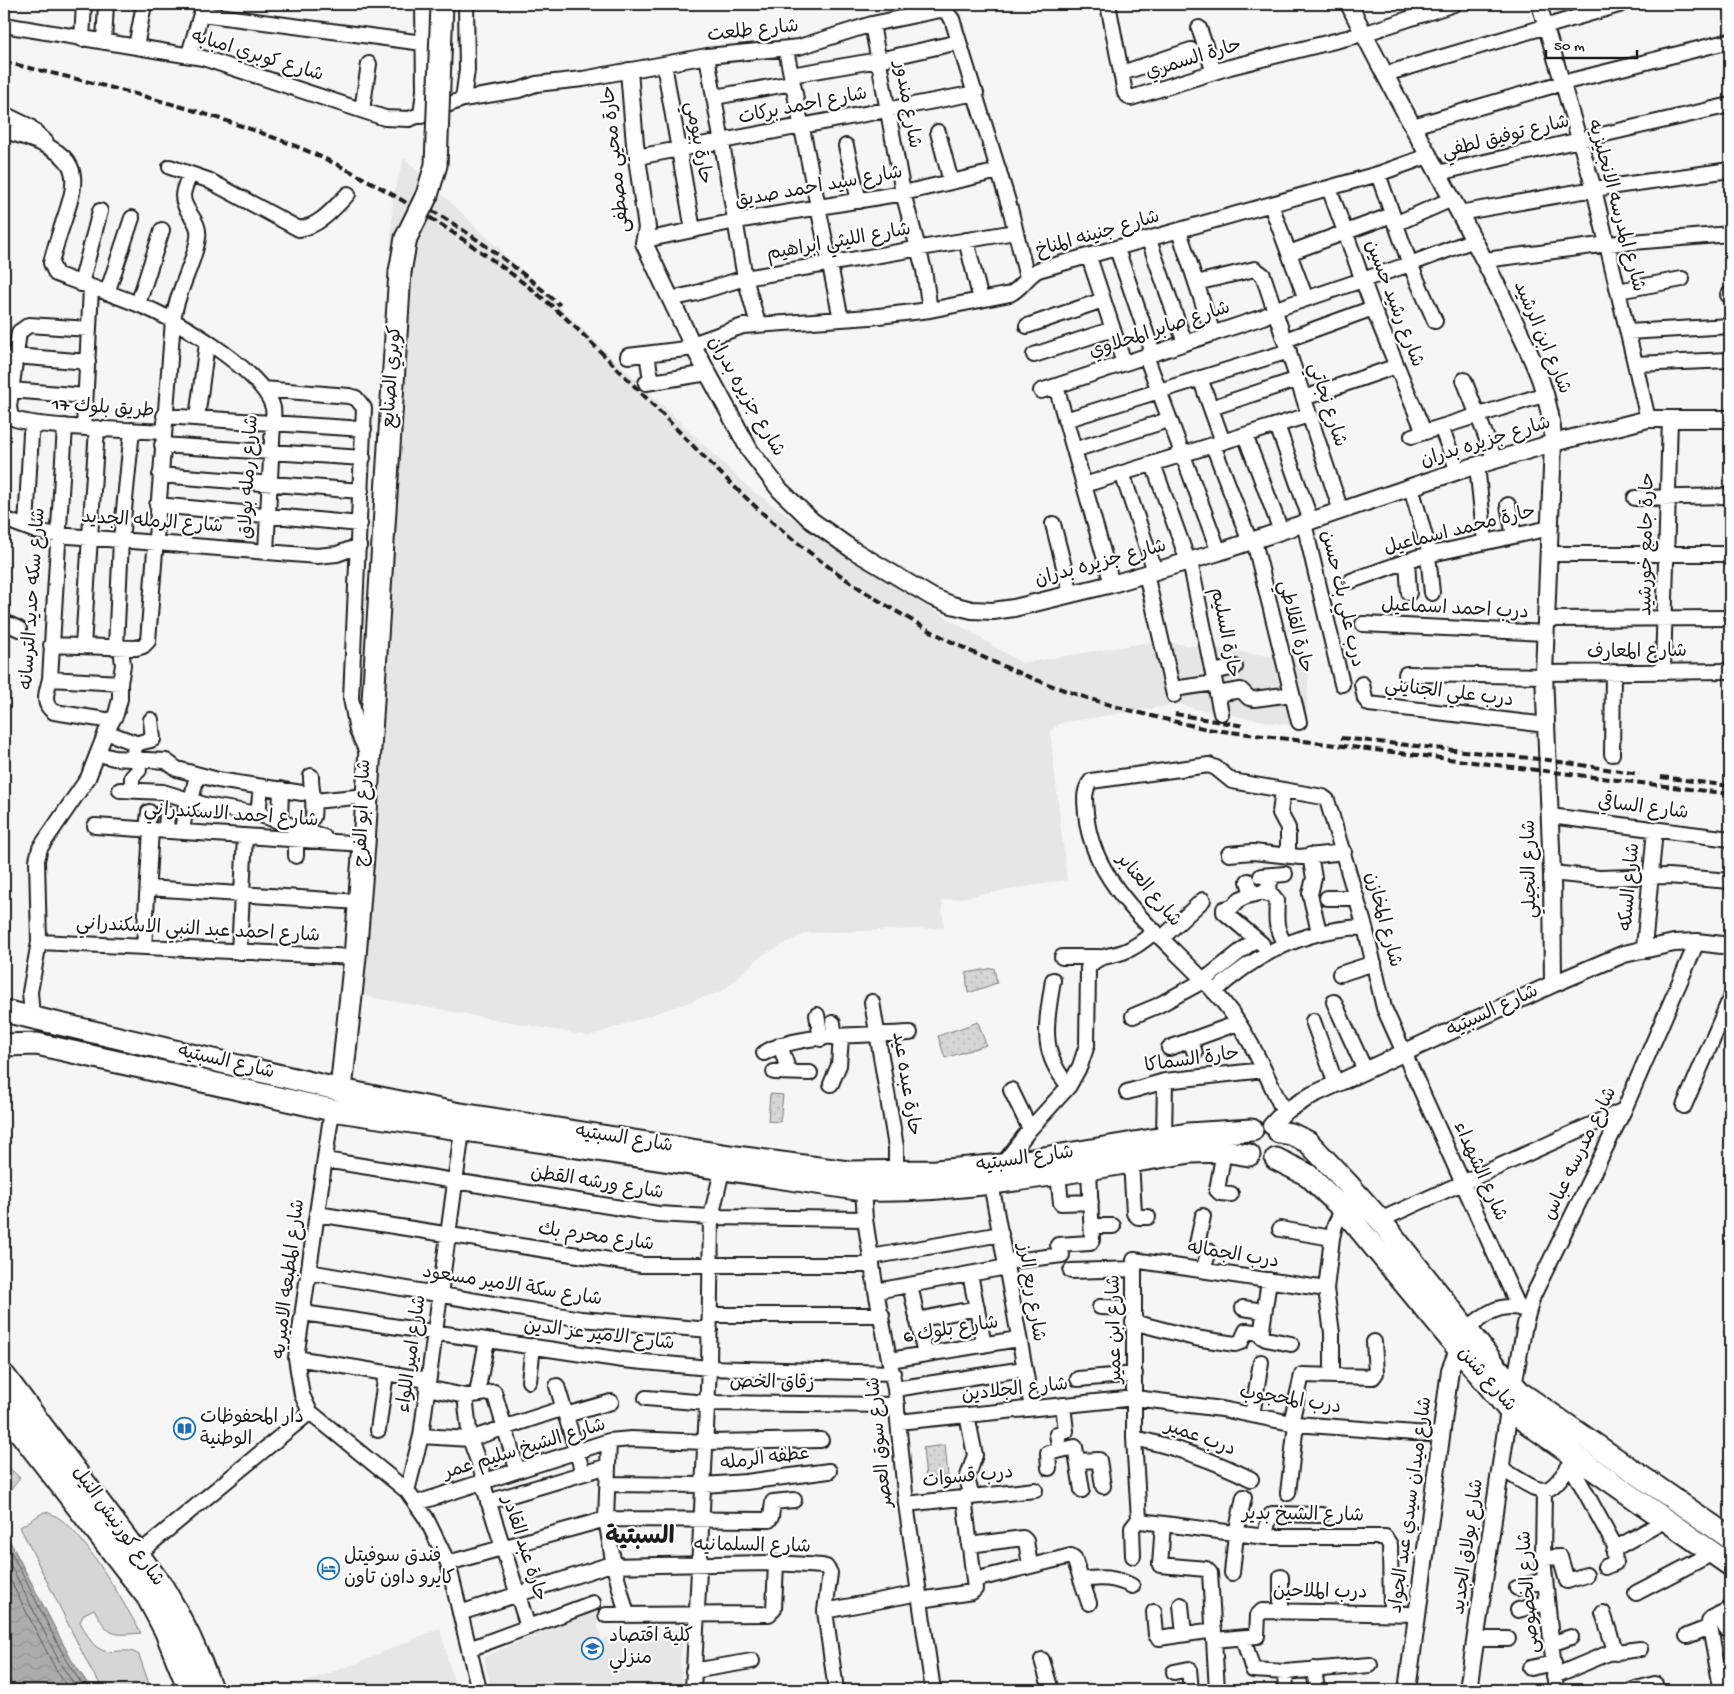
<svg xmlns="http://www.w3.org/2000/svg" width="1734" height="1694" font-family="'Gochi Hand','Playpen Sans Arabic',sans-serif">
<defs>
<pattern id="grass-dots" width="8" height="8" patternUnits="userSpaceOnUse" patternTransform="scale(1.25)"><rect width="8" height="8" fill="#d6d6d6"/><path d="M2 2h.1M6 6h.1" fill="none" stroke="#b7b7b7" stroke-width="1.8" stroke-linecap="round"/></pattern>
<pattern id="water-waves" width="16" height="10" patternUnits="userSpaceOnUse" patternTransform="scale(1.25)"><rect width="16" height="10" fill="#acacac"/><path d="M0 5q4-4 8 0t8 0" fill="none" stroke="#939393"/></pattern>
</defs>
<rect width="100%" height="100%" fill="#f6f6f6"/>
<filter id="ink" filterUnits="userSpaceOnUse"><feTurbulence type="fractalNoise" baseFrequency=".02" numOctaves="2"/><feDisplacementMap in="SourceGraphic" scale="10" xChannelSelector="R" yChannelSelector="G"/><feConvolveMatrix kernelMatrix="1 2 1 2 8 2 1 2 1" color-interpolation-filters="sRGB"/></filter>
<g filter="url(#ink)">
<path fill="#e6e6e6" d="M404,158L751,490L878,576L1022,663L1157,641L1309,661L1306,728L1195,709L1180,704L1061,723L1050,731L1067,880L942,901L944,928L806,933L764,954L722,991L589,1036L369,997L358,991L393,195Z
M595,1609L601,1639L683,1629L680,1662L684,1690H491L484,1657Z
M440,1628L456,1690H283L360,1662Z"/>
<path fill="url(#grass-dots)" stroke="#797979" d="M994,968L997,983L968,993L966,973Z
M978,1022L986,1045L945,1058L938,1036Z
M770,1094L783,1095L780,1122L768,1121Z
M945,1445L948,1476L926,1478L923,1448Z
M4,1463L20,1478L10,1491L4,1486Z"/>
<path fill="#d6d6d6" stroke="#797979" d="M44,1512C76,1514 125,1606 141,1633C111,1636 109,1636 94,1609L84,1614L80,1622C85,1630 90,1643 98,1648C110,1657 127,1645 139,1655L151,1690H104L91,1670L20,1527Z"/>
<path fill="url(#water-waves)" stroke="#727272" d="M4,1530L71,1659L92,1690H4Z"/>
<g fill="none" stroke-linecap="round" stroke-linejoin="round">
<path stroke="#565656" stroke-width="1" d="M4,1538L67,1662L86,1690
M4,1552L61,1665L78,1690
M4,1568L55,1668L69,1690"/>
<defs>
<path id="minor" d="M1108,4L1125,93L1131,98L1230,67L1363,34L1454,4
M1539,4L1594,189L1648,419
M202,14L423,43
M872,24L903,193L924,270L930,310
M4,25L203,58L385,118L409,119L463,99L519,90L536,84L583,79L707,56L799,47L872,24L940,10L945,11L952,19L1010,208L1027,278
M1199,28L1214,72
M82,39L84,4
M104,42L106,4
M136,47L144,4
M786,50L841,319
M189,54L204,4
M707,56L745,278L758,324
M664,64L693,230
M1122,73L1191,50
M1385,74L1622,4
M791,75L879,60L959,42
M715,97L792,83
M463,99L467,70L466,4
M362,110L369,64
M4,114L29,126L46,142
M421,116L424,90L423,4
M1413,126L1562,83L1730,41
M4,131C107,158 70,186 51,263L56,274C89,287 124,297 156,312C186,326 265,374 273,408C274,412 273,418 273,423L266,551
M938,132L951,182
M846,146L859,201
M637,157L976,93
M170,167L208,180L299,229C320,226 333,209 348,194
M1438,173L1730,105
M1378,174L1410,264L1435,321
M1329,188L1373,308L1424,432
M1271,205L1306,299
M1459,213L1594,189L1730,170
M1395,224L1452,199
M1179,231L1213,334
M645,240L736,221L903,193L999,171
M966,240L981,300
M1149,240L1185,343
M1117,249L1153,353
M1289,253L1392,215
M1089,257L1124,363
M1485,260L1608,244L1730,234
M1196,283L1255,269L1263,275L1341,511
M81,284L100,211
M1618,291L1682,279
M107,293L132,218
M1728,295H1730
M670,299L693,294L745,278L1015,232
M138,304L162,230
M1027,326L1103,300
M89,329L29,325L19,332L9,407L11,417C26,428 137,430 163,432
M1628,332L1730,326
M1285,340L1373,308
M692,344L743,326L870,317L930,310L1010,294C1022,288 1026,277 1038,270L1378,174L1428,156
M647,354L650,373L654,382
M1034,355L1113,329
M15,356L88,362
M628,356L694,348
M1146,356L1219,552
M1635,364L1730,360
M1200,378L1223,442
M1464,380L1495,460
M646,383L708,373
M1056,386L1112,584
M263,389L349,396L356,398L364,408L351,698L357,730L367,752
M11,390L85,396
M1041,391L1263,317L1282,307L1410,264L1474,240
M1304,398L1397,366
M1211,408L1298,379
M164,416L364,429
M197,418L207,343
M1065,420L1289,351
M1277,425L1311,521
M65,426L50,679C47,691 41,704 54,712L112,721
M84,427L91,288
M1441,427L1458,471
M1245,435L1281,531
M1412,436L1546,394
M162,445L363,458
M1213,445L1250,542
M1074,450L1168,420
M1153,464L1188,561
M1477,465L1485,542
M1122,473L1155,571
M160,475L361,491
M1084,485L1309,415
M1411,487L1430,554
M1635,498L1730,496
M157,505L360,524
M1508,505L1514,536
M4,519L36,531L57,535L317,556L337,554L359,546
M1304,523L1342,684
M1053,524L1071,594
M26,527L31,433L33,429L40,424
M1254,541L1299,722
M1549,554H1730
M1428,555L1432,593
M1190,561L1221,713
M1407,561L1409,593
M1146,574L1174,695
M1351,581L1418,557L1550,528
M1546,619L1730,618
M4,622L19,629
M1363,624L1546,633
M51,645L136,648L143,646L148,641L173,320C177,290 194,265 198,238C201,220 183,212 183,196C183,189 188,180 190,174
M83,646L97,428
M116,647L121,540L132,430
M1663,671L1670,418
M1213,672L1235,667
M1544,673L1730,671
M1406,674L1544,676
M50,679L120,683
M1362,684L1365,699L1369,704L1547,725
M1173,689L1215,683
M1217,694L1241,690L1249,698L1254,699L1292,694
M106,732L138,744
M99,754L114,758L166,761L177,769L218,780L302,793
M1612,754L1613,672
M311,776C311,790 315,803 313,817
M120,790L163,792L205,805L258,814L324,837
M132,790V777L139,770C139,762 129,749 138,744C143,740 148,742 153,739L151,720
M1283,790L1280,813L1288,828V856
M191,801L197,775
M314,801L366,796
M258,814L261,787
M1550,816L1730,839
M280,821L281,789
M95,826L364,844
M147,829L149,812
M166,830L167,814
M182,831L187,800
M1229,854L1253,852L1300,857L1344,852
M1310,855L1314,878L1310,894L1319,932
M296,856V839
M1552,873L1599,878L1668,876L1730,881
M1261,876L1285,874
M1248,881L1252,894
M148,888L359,902
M1262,893L1272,895L1277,901C1276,918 1275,929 1285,944
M1327,898H1357
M1162,938L1203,900
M39,942L355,957
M1262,944L1224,912V909L1232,907L1240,899C1257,890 1268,899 1272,875
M144,947L151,829
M1644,948L1655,830
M239,952L245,836
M1062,957H1099
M1340,974L1374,963
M1053,980C1047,1021 1038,1052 1069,1086
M1214,992C1257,952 1306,929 1365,927
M872,1002L896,1147V1173
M1334,1002L1365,1070
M817,1015L821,1039
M1133,1016L1157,1006L1203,981L1256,939
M32,1017L30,992L39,942L37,860L40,848L88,778L106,732L116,714L120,699V683L123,665L121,647
M1313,1021L1336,1084
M833,1023L835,1038
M1190,1040L1195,1053
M780,1045L789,1072
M1169,1048L1238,1023
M764,1053C800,1032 868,1036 910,1033
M774,1072L810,1073
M831,1084L839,1065L841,1037
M1011,1090L1030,1129
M1127,1092L1165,1081L1264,1070
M1684,1106L1730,999
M332,1110L296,1358L302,1395L310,1412L407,1491L426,1518L448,1563L479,1690
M1284,1112C1266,1075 1250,1035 1224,1003C1177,945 1092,893 1086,813C1085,801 1083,791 1091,781L1209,765L1216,768L1232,781L1323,797L1327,800L1365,927L1384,1008L1519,1308
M1164,1139L1165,1081
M1224,1151L1217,1190L1220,1193L1231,1194
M325,1160L658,1214L711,1217L865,1219
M1131,1161L1134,1213L1138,1217H1148
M1002,1165L1030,1129L1069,1086L1080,1066L1087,1045L1088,968C1097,955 1109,957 1123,952C1135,948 1145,940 1155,931
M1058,1174L1061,1203L1091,1202
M991,1183L1032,1408
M863,1190L865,1219L876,1291L895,1389L906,1504L933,1690
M317,1214L642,1265H872
M1380,1220L1624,1110
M1092,1226H1113
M1280,1229L1332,1238
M1058,1245L1090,1243L1092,1240L1089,1169
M871,1257L1001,1234
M1006,1262L1062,1255
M1203,1270L1209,1251L1197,1244L1203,1216
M1071,1271L1134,1269
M309,1272L581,1319L710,1330
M970,1274L984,1345
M1269,1280L1261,1336L1266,1339L1291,1344
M910,1285L925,1354
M1326,1289L1134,1260V1438L1139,1519L1141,1521L1265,1537H1385L1390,1545L1391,1613
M876,1291L1007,1267
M1100,1307L1133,1308
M1243,1308L1264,1311
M303,1313L623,1360L709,1368L893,1373
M710,1315H882
M917,1320L977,1308
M1133,1322L1195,1338L1235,1344L1241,1342L1246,1331L1261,1333
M1467,1329C1485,1314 1501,1301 1525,1310
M296,1358L428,1380
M890,1360L1018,1339
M1332,1376V1333L1326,1289L1332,1238L1335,1225L1343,1209
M1078,1379L1135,1374
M529,1381L533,1346
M557,1386L583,1473
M1514,1386L1525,1324L1533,1296L1624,1110L1697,942
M427,1388L465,1396L494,1392L517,1469
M895,1389L1024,1369
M477,1394L487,1340
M465,1396L470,1439L485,1480
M646,1398L708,1403L897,1405
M566,1415L611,1402
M967,1415L975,1455L967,1479L972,1496
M1252,1415L1261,1362
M898,1422L1135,1398L1222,1409L1296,1424L1441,1435
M1291,1423L1302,1375L1373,1377L1376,1373L1374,1342
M378,1430L386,1373
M421,1436L470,1439L564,1408
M1134,1438C1176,1447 1213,1460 1251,1479
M609,1441L606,1519L614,1566L627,1615
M1060,1450L1057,1434L1066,1431L1063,1405
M1078,1461L1099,1460L1103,1486
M1570,1464L1616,1548
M1049,1468L1048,1453L1075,1447L1082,1490
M1500,1468C1545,1494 1545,1504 1575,1457
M482,1481L528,1627
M607,1484L704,1485L746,1482L829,1471
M407,1491L421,1436L462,1131
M1544,1491L1543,1558L1556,1690
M1288,1493L1296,1424
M488,1502L608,1466
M417,1503L609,1441L631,1439L706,1442L821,1440
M906,1504L1035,1490
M1163,1524L1160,1565L1206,1569L1210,1573L1217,1690
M1265,1537L1269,1517L1272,1514L1322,1515
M969,1545L1023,1538L1026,1541L1030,1565
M138,1554L310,1412
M1133,1556L1132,1528L1139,1519
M1543,1558L1560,1557L1567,1581L1586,1575
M448,1563L606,1519L769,1520L771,1517L773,1502L794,1500
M1605,1567L1615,1563L1614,1552L1616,1548L1666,1520
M1232,1573L1236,1534L1244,1497
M1281,1577V1609
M974,1580L1071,1556L1074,1558L1089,1603
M1081,1580C1101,1577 1114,1577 1132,1586
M1517,1588L1545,1580
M1636,1593L1713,1553
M920,1600L972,1592L975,1589L964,1497
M1181,1605L1184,1634
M1518,1610L1546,1603
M825,1611L919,1593
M1154,1612L1156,1635L1159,1638L1214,1630
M460,1613L605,1566L776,1563L822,1566L826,1567L830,1573L825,1611L836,1690
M1603,1613L1616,1653
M606,1615L769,1614L774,1609L776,1563
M1719,1615L1726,1629
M1687,1636L1710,1627
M1243,1638L1253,1670L1285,1672L1370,1665
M1476,1639H1508
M1214,1640L1257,1636L1258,1615L1262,1611L1418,1614
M1551,1644L1571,1637
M469,1649L593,1603
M1042,1660L1051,1690
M1530,1668L1554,1663
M1314,1669L1317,1690
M693,1671L752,1661
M1174,1672L1189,1669L1191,1690
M1285,1672L1286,1690
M1554,1676L1609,1653L1640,1649
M1721,1687L1709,1622L1711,1618L1730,1609
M693,1690L709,1368L711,1217L722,1171
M1633,1690L1655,1684"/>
<path id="tertiary" d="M1349,4C1398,105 1457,202 1506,304C1527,348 1552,392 1553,443L1544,673L1552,873L1553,984
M629,71L635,144L647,228L644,243L692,344L750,451L780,490L812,521L853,550L932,597L952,605L972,610L993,611L1014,608L1112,584L1219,552L1458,471L1553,443L1648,419H1730
M1271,1126L1284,1112L1312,1095L1553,984L1624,954L1674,943L1697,942L1730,946
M1407,1690L1450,1370L1462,1340
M1468,1690L1509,1410"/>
<path id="primary" d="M4,1011L341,1090L455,1113L730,1156L848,1172L936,1171L1002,1165L1188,1134L1252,1130
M4,1045L37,1044L332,1110L863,1190C973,1193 1082,1169 1191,1152L1224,1151L1249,1155
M341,1090L355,957L364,844L400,272
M1279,1132L1291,1134L1308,1142L1346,1182L1380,1220L1498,1369L1522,1394L1730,1538
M1276,1159L1308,1175L1343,1209L1509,1410L1730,1565"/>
<path id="trunk" d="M4,1376L162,1587C182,1620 198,1654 211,1690
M4,1411L148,1597L166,1631L190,1690"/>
</defs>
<use href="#minor" stroke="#1c1c1c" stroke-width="18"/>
<use href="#tertiary" stroke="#1c1c1c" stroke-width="20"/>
<use href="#primary" stroke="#1c1c1c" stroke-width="25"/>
<use href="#trunk" stroke="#1c1c1c" stroke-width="26"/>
<use href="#minor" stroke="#fff" stroke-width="14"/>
<use href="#tertiary" stroke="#fff" stroke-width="16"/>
<use href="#primary" stroke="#fff" stroke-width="21"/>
<use href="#trunk" stroke="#fff" stroke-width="22"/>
<path stroke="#1c1c1c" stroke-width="4" stroke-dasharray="8 4" stroke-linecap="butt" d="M4,62C100,84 196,107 288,143C347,166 403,199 455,234C495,261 537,291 572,324C635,384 693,449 757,508C842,587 955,652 1064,690C1111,707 1159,718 1207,729L1730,794
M431,210C478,238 519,269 560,305
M1175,714L1244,726
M1341,738L1548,760L1639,774
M1661,777L1730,786"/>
<defs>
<path id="primary-bridge" d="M400,272L406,238L427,195L436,165L442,4"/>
</defs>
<use href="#primary-bridge" stroke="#1c1c1c" stroke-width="25" stroke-linecap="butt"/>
<use href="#primary-bridge" stroke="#fff" stroke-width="21"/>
</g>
</g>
<defs>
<symbol id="library-ring" viewBox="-11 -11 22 22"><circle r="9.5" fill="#fff" stroke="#1f6fb2" stroke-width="1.5"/><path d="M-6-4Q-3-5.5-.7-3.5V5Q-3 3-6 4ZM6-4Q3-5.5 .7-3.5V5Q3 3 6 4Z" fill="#1f6fb2"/></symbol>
<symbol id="hotel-ring" viewBox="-11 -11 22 22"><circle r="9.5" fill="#fff" stroke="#1f6fb2" stroke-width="1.5"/><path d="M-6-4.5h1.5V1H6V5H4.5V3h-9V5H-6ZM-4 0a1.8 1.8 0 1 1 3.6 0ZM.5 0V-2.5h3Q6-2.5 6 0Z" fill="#1f6fb2"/></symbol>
<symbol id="university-ring" viewBox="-11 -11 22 22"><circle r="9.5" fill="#fff" stroke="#1f6fb2" stroke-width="1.5"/><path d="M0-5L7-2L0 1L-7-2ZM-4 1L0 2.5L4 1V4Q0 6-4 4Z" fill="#1f6fb2"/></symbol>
</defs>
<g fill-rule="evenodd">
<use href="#library-ring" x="172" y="1416" width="25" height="25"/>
<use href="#hotel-ring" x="316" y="1556" width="25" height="25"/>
<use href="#university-ring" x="580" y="1636" width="25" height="25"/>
</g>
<g text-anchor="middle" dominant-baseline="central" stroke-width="4.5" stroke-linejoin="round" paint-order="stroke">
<g font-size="19" fill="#1c1c1c" stroke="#fff">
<text transform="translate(753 32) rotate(-6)">شارع طلعت</text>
<text transform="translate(257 57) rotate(17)">شارع كوبري امبابه</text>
<text transform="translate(1194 60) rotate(-17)">حارة السمري</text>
<text transform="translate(906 105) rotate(80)">شارع مندور</text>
<text transform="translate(803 107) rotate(-11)">شارع احمد بركات</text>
<text transform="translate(1506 138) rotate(-14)">شارع توفيق لطفي</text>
<text transform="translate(697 143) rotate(80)">حارة بيومي</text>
<text transform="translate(617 159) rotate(-96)">حارة محيي مصطفى</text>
<text transform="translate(819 188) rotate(-10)">شارع سيد احمد صديق</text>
<text transform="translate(1615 206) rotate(75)">شارع المدرسه الانجليزيه</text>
<text transform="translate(1098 235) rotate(-16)">شارع جنينه المناخ</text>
<text transform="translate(839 243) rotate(-10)">شارع الليثي ابراهيم</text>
<text transform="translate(1393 304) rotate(69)">شارع رشيد حسين</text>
<text transform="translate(1160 331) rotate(-18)">شارع صابر المحلاوي</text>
<text transform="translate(1541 338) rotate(67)">شارع ابن الرشيد</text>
<text transform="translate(393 377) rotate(-86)">كوبري الصنايع</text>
<text transform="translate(745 397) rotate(60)">شارع جزيره بدران</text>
<text transform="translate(1326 405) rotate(72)">شارع نجاتي</text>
<text transform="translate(103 409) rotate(4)">طريق بلوك 17</text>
<text transform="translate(1486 443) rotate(-17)">شارع جزيره بدران</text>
<text transform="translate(250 477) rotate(-87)">شارع رمله بولاق</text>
<text transform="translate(152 523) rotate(4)">شارع الرمله الجديد</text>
<text transform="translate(1460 531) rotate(-14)">حارة محمد اسماعيل</text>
<text transform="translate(1648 544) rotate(-89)">حارة جامع خورشيد</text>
<text transform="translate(1101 564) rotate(-15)">شارع جزيره بدران</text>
<text transform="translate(34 599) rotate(-86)">شارع سكه حديد الترسانه</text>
<text transform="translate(1341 599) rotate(77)">درب علي بك حسن</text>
<text transform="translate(1455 610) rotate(3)">درب احمد اسماعيل</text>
<text transform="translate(1294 627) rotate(76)">حارة القلاطي</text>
<text transform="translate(1224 633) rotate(79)">حارة السليم</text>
<text transform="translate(1637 653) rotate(-1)">شارع المعارف</text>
<text transform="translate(1449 694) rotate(7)">درب علي الجنايني</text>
<text transform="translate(1643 809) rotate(7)">شارع الساقي</text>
<text transform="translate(364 813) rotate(-88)">شارع ابو الفرج</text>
<text transform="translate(231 816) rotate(4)">شارع احمد الاسكندراني</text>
<text transform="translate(1531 869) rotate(-91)">شارع النجيلي</text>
<text transform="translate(1631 887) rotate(-85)">شارع السكه</text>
<text transform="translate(1148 891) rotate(50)">شارع العنابر</text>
<text transform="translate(1382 920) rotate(75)">شارع المخازن</text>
<text transform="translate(198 931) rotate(3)">شارع احمد عبد النبي الاسكندراني</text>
<text transform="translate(1493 1012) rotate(-25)">شارع السبتيه</text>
<text transform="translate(1192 1061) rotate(-8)">حارة السماكا</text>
<text transform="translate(226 1063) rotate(13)">شارع السبتيه</text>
<text transform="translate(905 1084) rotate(81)">حارة عبده عيد</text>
<text transform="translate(624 1140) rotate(9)">شارع السبتيه</text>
<text transform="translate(1581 1154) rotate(-64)">شارع مدرسه عباس</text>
<text transform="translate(1025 1160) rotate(-8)">شارع السبتيه</text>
<text transform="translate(1479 1172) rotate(66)">شارع الشهداء</text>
<text transform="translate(597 1184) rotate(9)">شارع ورشه القطن</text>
<text transform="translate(596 1238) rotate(8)">شارع محرم بك</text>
<text transform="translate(1233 1256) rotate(9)">درب الجماله</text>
<text transform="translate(290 1279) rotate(-83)">شارع المطبعه الاميريه</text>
<text transform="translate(512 1287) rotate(9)">شارع سكة الامير مسعود</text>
<text transform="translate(1030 1293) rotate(81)">شارع ربع الرز</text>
<text transform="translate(1116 1329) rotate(-91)">شارع ابن عمير</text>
<text transform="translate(951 1331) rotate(-9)">شارع بلوك 6</text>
<text transform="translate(599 1336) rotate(7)">شارع الامير عز الدين</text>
<text transform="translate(413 1354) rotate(-82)">شارع امير اللواء</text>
<text transform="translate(1486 1380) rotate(49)">شارع شنن</text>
<text transform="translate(772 1384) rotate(1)">زقاق الخص</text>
<text transform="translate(1015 1391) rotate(-6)">شارع الجلادين</text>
<text transform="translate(1290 1401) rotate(9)">درب المحجوب</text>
<text transform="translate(1200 1439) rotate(20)">درب عمير</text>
<text transform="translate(881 1442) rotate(-96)">شارع سوق العصر</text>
<text transform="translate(525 1450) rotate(-17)">شارع الشيخ سليم عمر</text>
<text transform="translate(765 1460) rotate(-7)">عطفه الرمله</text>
<text transform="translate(968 1478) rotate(-6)">درب قسوات</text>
<text transform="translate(1412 1505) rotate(-82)">شارع ميدان سيدي عبد الجواد</text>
<text transform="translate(1303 1516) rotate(1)">شارع الشيخ بدير</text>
<text transform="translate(117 1527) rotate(54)">شارع كورنيش النيل</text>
<text transform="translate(752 1547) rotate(1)">شارع السلمانيه</text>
<text transform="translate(1469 1547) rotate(-82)">شارع بولاق الجديد</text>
<text transform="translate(523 1549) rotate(72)">حارة عبد القادر</text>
<text transform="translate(1530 1592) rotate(-94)">شارع الخصوصى</text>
<text transform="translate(1320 1593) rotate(1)">درب الملاحين</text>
</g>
<g font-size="19" fill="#1c1c1c" stroke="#fff" text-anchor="start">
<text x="200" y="1418">دار المحفوظات<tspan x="200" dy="22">الوطنية</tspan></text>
<text x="344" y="1557">فندق سوفيتل<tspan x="344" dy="22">كايرو داون تاون</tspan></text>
<text x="609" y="1637">كلية اقتصاد<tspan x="609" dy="22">منزلي</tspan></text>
</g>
<g font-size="24" font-weight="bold" fill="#1c1c1c" stroke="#fff">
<text x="640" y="1538">السبتية</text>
</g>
</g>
<rect width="1734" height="1694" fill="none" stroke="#fff" stroke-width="20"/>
<rect x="10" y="10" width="1714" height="1674" fill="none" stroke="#1c1c1c" stroke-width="2" filter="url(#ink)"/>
<path d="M1546 50v8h91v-8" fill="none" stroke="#1c1c1c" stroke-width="2.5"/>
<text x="1554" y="50" font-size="15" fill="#1c1c1c" stroke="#ffffff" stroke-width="4" paint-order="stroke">50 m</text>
</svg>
